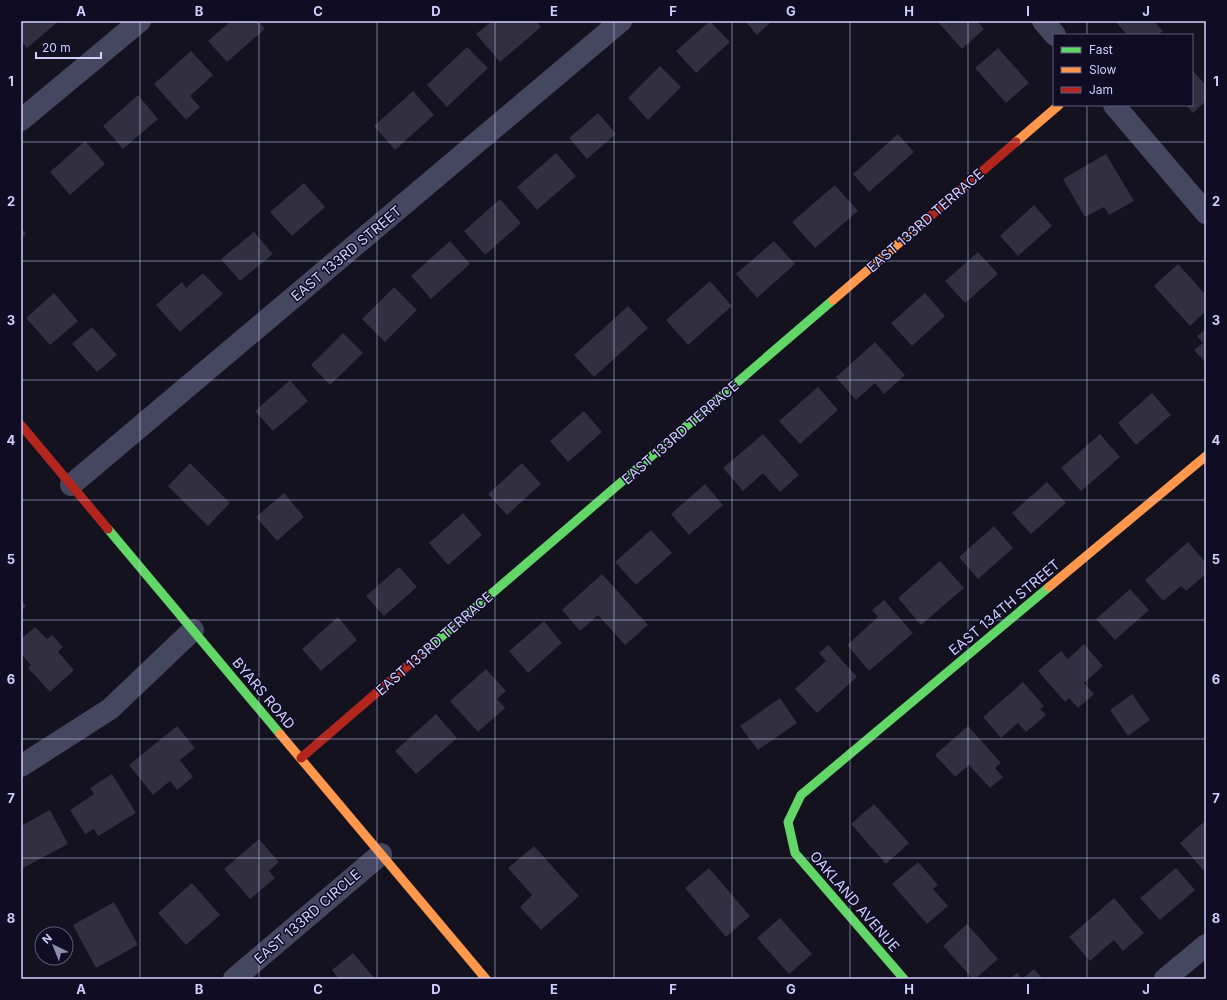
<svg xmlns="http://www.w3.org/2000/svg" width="1227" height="1000" font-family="Inter,sans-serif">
<rect width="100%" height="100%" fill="#13121e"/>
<path fill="#312f40" d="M21,21H59L27,48L21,41Z
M231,21H258L265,29L227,62L208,41Z
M492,21H536L541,27L500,62L476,34Z
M710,21L730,42L696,73L676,51Z
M745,21H768L770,23L757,35Z
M937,21H977L984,29L962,49Z
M1115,21H1154L1163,31L1158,35H1127Z
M467,47L488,68L447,107L427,85Z
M998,48L1029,83L1006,103L975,68Z
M191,51L213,75L190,96L200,107L186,120L154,84Z
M660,66L681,87L648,120L628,98Z
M1192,70L1206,85V101L1193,113L1186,105H1192Z
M413,91L434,115L395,150L374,126Z
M138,95L158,119L123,149L103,126Z
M598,113L616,134L587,159L569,138Z
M898,134L914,152L869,192L853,174Z
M85,141L105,164L70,195L50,172Z
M556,153L576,176L537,210L517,187Z
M1106,154L1134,201L1109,215L1104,207L1085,217L1063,179Z
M304,183L325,207L292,236L270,212Z
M835,185L858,211L815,248L792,222Z
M500,199L521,223L485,255L464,231Z
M1034,205L1052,226L1018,256L1000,236Z
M21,228L26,234L21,238Z
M254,232L273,254L240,281L221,259Z
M450,241L470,264L431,299L411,276Z
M774,241L795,264L757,298L736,274Z
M978,252L998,274L965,303L945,281Z
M1178,264L1206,295V311L1190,326L1154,286Z
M203,273L223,294L180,332L156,305L182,282L186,288Z
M710,281L732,306L688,345L666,320Z
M394,287L417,310L385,342L362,319Z
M54,293L78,321L50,345L26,318Z
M925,293L945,316L912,346L891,323Z
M628,306L648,328L594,377L574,355Z
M92,327L117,355L97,372L72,344Z
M1206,329V363L1194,350L1203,343L1197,336Z
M343,333L363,353L330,385L311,365Z
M875,342L905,375L884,394L875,383L856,400L836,377Z
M290,380L308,401L273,431L255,411Z
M818,387L838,410L800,444L779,421Z
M1152,393L1171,415L1136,445L1118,423Z
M584,411L602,432L568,462L550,441Z
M763,434L799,475L780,492L763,473L743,491L723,468Z
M1100,434L1120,457L1081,491L1061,468Z
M190,463L230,503L208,526L168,486Z
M522,463L541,484L507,515L488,494Z
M1047,482L1066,503L1031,534L1012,513Z
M705,484L723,505L689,535L671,514Z
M284,493L304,517L277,541L256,517Z
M463,513L482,535L448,565L429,543Z
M994,526L1013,548L978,579L959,557Z
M651,530L672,553L636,585L615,562Z
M1188,542L1206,563V574L1186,591L1181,586L1163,601L1145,580Z
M940,561L964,588L921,625L898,598Z
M399,567L417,587L384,616L366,596Z
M602,574L648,625L625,645L598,615L580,631L562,610Z
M1130,589L1149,610L1115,640L1096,619Z
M21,600L26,606L21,611Z
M884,600L913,633L869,671L847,645L878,617L872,610Z
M338,617L357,640L321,671L302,649Z
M544,621L562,643L528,673L509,651Z
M35,627L47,639L52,635L63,647L58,652L74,670L50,692L28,668L31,665L21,654V639Z
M1084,644L1103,666L1084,683L1094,694L1078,708L1069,698L1065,702L1038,671L1061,651L1068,659Z
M828,645L857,677L817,713L795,689L826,661L819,653Z
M486,669L506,691L497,699L505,708L478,732L450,701Z
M1023,682L1044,706L1040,709L1046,715L1026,732L1018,723L1001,738L983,717Z
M1132,694L1150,720L1128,736L1110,710Z
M780,698L797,723L758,750L740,726Z
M436,714L457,738L416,774L395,751Z
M177,726L195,748L180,760L193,777L177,790L170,781L153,795L129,765Z
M968,726L1001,763L995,768L1003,777L990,788L969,765L955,777L935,755Z
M112,774L136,813L98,836L94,829L85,834L70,810L94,794L90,788Z
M874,804L909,843L886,864L851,824Z
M50,810L68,844L21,869V826Z
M1206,820V868L1203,870L1180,843Z
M259,839L279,862L269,871L275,878L250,899L224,869Z
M534,846L579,896L541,930L520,907L532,895L508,868Z
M918,862L938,885L933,889L948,906L927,924L892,884Z
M709,868L750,916L726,937L685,888Z
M1176,868L1195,890L1160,920L1140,898Z
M192,883L220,915L186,945L158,913Z
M1114,898L1144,933L1123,951L1114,940L1090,961L1069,937Z
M114,902L138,945L96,968L73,925Z
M780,918L812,954L789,974L757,938Z
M967,924L998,959L975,979H973L943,946Z
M353,953L375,979H337L338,978L332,970Z
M1034,969L1043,979H1022Z
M1017,973L1022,979H1009Z"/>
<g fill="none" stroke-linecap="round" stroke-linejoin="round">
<path stroke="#454660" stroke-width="22" d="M1043,21L1055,35
M1114,105L1206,213
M21,120L140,21
M71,485L621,21
M21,766L110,709L193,630
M234,979L381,854
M1165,979L1206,945"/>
<path stroke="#63d668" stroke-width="9" d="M108,529L280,734
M419,656L833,300
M904,979L795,853L788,822L801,795L1049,587"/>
<path stroke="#ff974d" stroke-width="9" d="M1016,142L1059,105
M833,300L927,219
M1049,587L1206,456
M280,734L486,979"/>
<path stroke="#b3261e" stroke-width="9" d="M927,219L1016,142
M21,425L108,529
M301,758L419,656"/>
</g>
<path fill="none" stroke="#d2ceff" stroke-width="1" stroke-opacity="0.55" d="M140,21V979M259,21V979M377,21V979M495,21V979M614,21V979M732,21V979M850,21V979M968,21V979M1087,21V35M1087,105V979M21,142H1206M21,261H1206M21,380H1206M21,500H1206M21,620H1206M21,739H1206M21,858H1206"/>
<g text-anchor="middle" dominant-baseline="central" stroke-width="3" stroke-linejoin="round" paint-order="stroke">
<g font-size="14" fill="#d2ceff" stroke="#0f0c24">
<text transform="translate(925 220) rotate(-41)">EAST 133RD TERRACE</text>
<text transform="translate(346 253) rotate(-40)">EAST 133RD STREET</text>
<text transform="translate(680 432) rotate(-41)">EAST 133RD TERRACE</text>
<text transform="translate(1004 607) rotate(-40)">EAST 134TH STREET</text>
<text transform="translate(434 643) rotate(-41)">EAST 133RD TERRACE</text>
<text transform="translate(264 693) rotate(50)">BYARS ROAD</text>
<text transform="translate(855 901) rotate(49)">OAKLAND AVENUE</text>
<text transform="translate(307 916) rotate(-41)">EAST 133RD CIRCLE</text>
</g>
</g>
<rect width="1227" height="1000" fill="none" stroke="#0f0c24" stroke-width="44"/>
<rect x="1053" y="34" width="140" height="72" fill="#0f0c24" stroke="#5d5a7c"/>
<rect x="1061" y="47" width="20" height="6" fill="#63d668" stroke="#5d5a7c"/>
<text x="1089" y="54" font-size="12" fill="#d2ceff">Fast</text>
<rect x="1061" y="67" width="20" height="6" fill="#ff974d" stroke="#5d5a7c"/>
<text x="1089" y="74" font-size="12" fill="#d2ceff">Slow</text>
<rect x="1061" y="87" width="20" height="6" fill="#b3261e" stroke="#5d5a7c"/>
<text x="1089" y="94" font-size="12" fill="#d2ceff">Jam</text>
<g transform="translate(54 946) rotate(317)"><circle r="19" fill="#0f0c24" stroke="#5d5a7c"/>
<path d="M0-3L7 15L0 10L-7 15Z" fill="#8f8cb0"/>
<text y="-6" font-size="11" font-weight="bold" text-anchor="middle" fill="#d2ceff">N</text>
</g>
<path d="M36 52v6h65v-6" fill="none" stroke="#d2ceff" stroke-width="2"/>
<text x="42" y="52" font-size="12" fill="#d2ceff" stroke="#0f0c24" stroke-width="3" paint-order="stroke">20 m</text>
<rect x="22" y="22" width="1183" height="956" fill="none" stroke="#d2ceff" stroke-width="1.5"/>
<g font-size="13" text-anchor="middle" font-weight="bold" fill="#d2ceff">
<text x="81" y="16">A</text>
<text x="199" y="16">B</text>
<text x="318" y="16">C</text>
<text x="436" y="16">D</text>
<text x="554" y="16">E</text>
<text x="673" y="16">F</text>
<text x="791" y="16">G</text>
<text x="909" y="16">H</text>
<text x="1028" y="16">I</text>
<text x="1146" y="16">J</text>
<text x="11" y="86">1</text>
<text x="1216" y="86">1</text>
<text x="11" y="206">2</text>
<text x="1216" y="206">2</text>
<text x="11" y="325">3</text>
<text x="1216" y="325">3</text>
<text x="11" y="445">4</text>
<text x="1216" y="445">4</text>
<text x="11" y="564">5</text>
<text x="1216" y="564">5</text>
<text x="11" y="684">6</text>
<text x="1216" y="684">6</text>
<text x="11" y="803">7</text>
<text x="1216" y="803">7</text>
<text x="11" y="923">8</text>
<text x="1216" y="923">8</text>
<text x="81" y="994">A</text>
<text x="199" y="994">B</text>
<text x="318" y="994">C</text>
<text x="436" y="994">D</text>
<text x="554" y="994">E</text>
<text x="673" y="994">F</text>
<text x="791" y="994">G</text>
<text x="909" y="994">H</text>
<text x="1028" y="994">I</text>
<text x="1146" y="994">J</text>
</g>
</svg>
